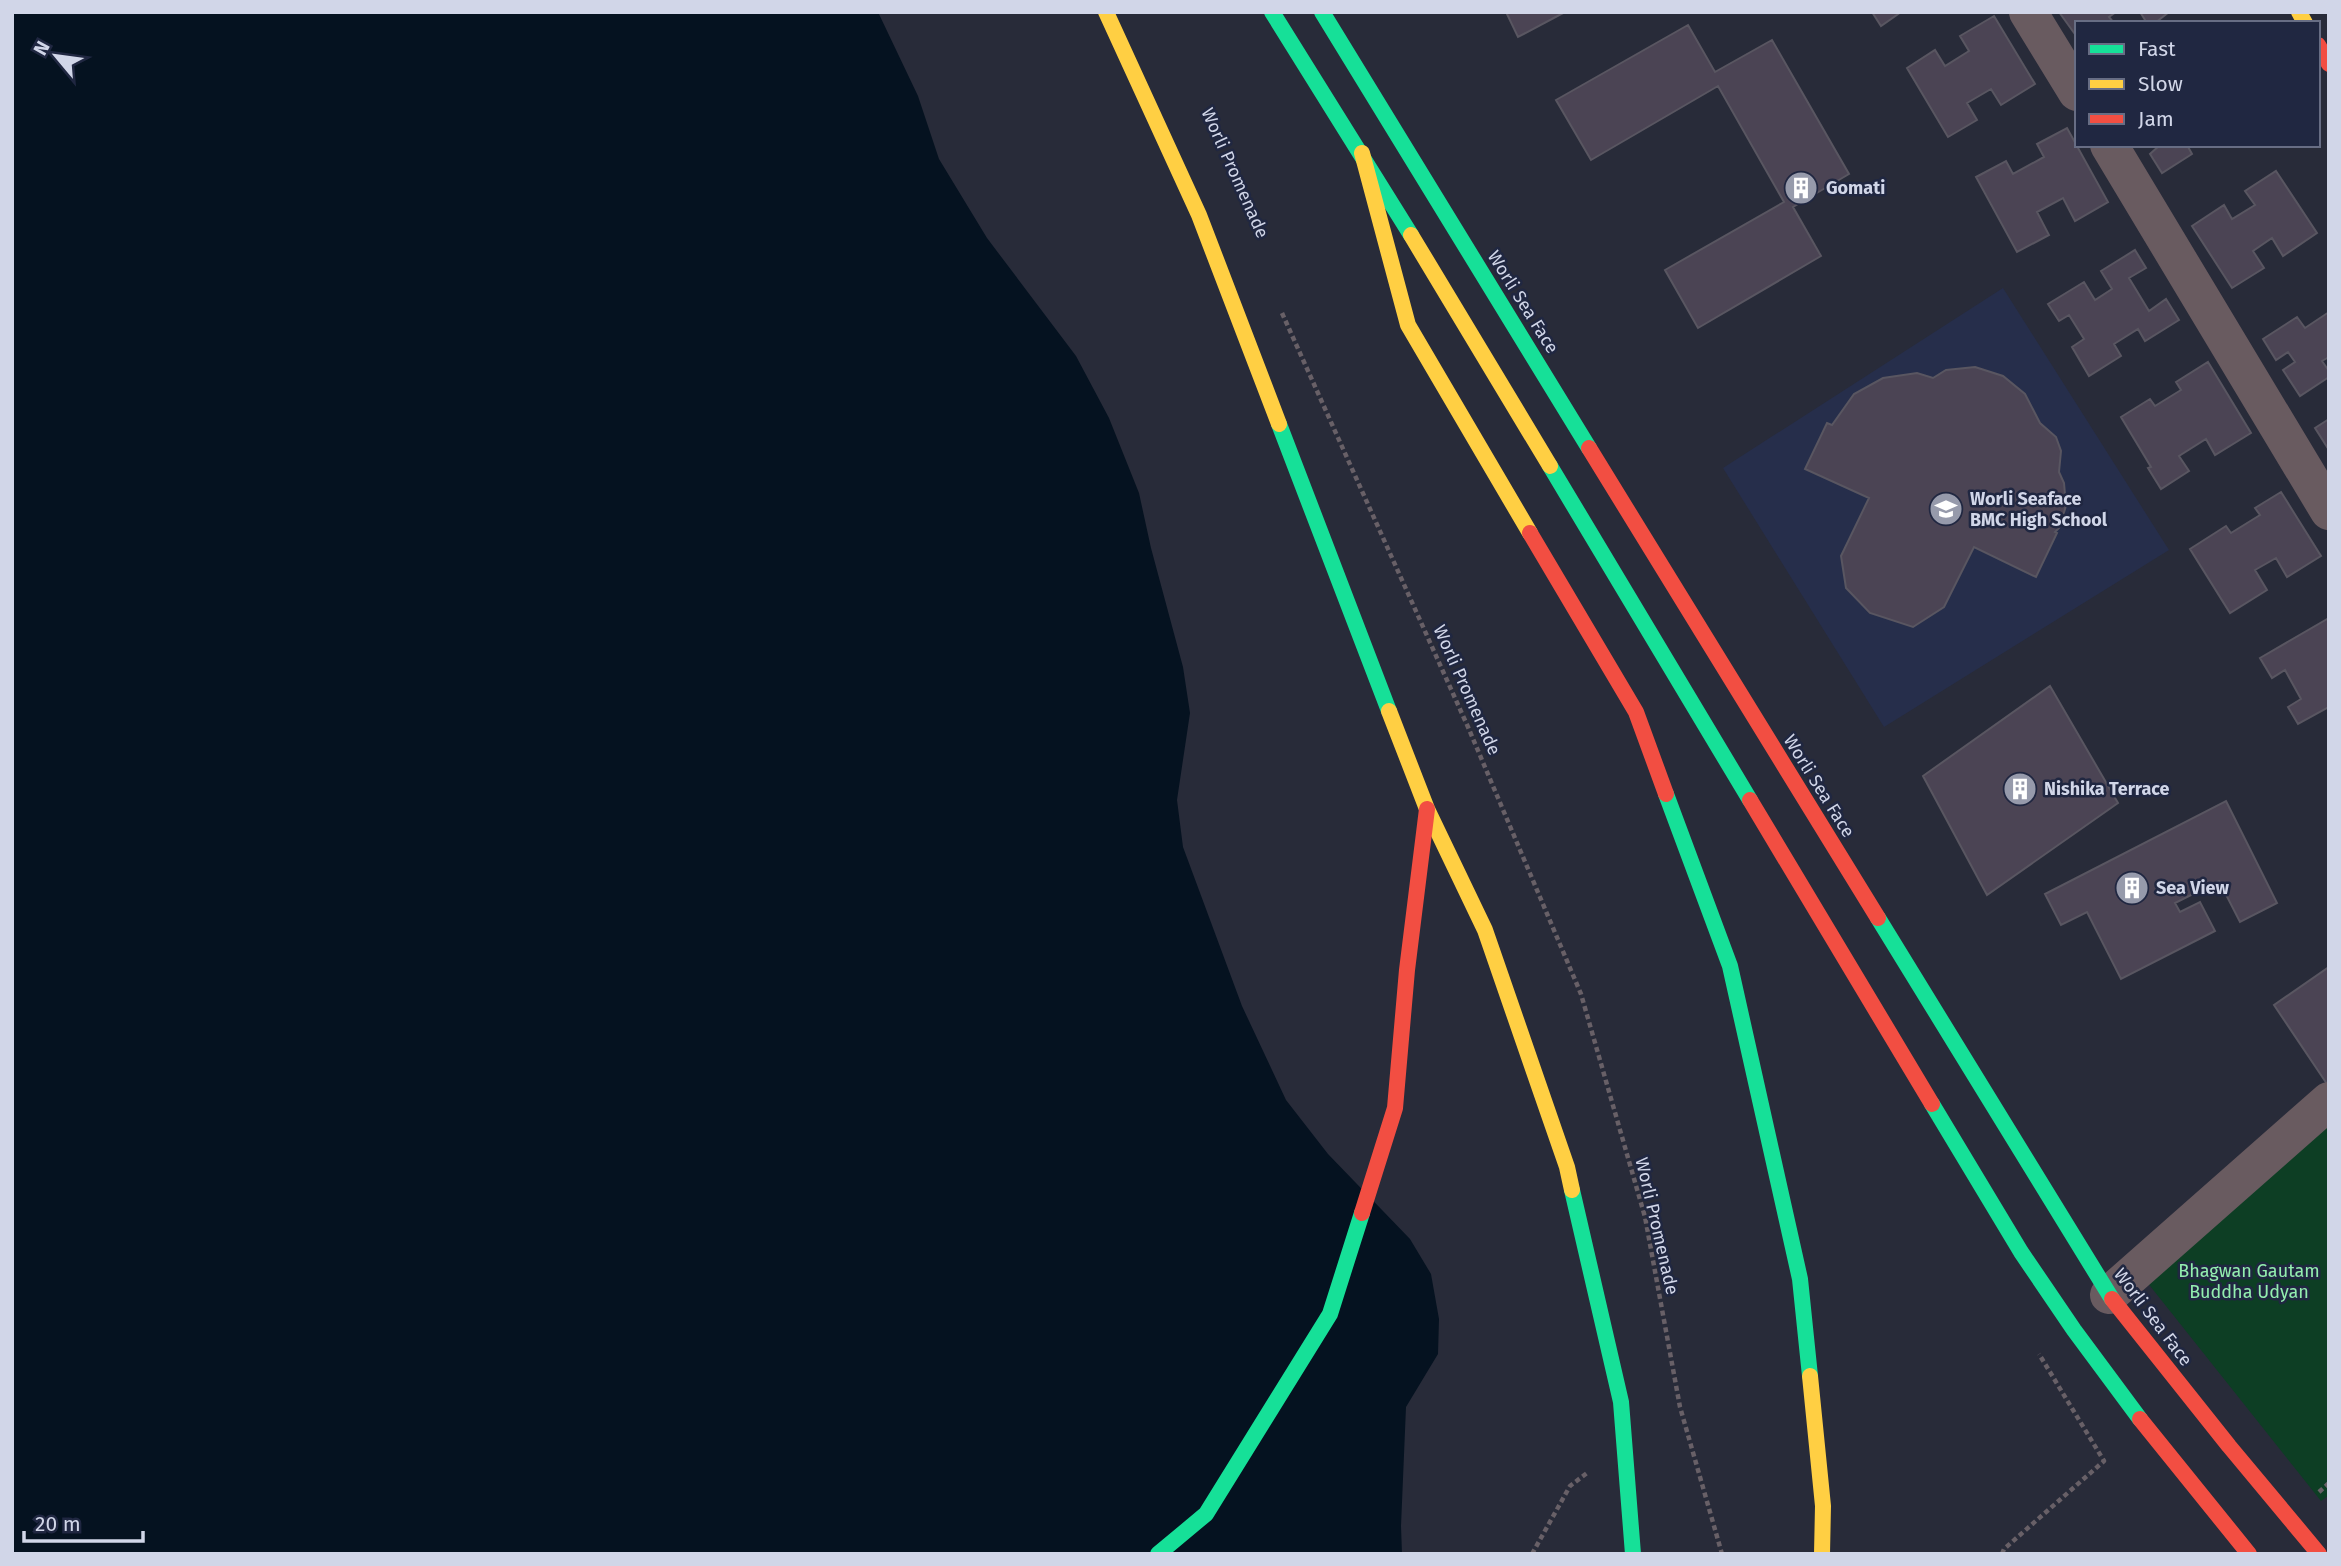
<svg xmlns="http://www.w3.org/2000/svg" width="2341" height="1566" font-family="'Fira Sans',sans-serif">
<rect width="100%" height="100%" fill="#282b39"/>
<path fill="#262e4b" d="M2003,288L2169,550L1884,727L1723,468Z"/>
<path fill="#0d3e24" d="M2329,1113V1495L2321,1501L2135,1267Z"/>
<path fill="#051220" d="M12,12H878L918,96L939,159L987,238L1076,356L1109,418L1139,493L1151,548L1183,667L1190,713L1177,800L1183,847L1242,1006L1286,1100L1328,1154L1410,1239L1431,1274L1439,1319L1438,1354L1406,1407L1401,1526L1402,1554H12Z"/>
<path fill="#4b4454" stroke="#595661" stroke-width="2" d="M1506,12H1565L1518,37Z
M1872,12H1901L1881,26Z
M2059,12H2116L2109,17L2114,23H2077V37Z
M2140,12H2169L2155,23H2147Z
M1994,16L2035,84L2001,105L1991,89L1967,103L1977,120L1948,137L1907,68L1935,50L1945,66L1969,51L1960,36Z
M1688,25L1715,72L1772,40L1849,174L1793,207L1821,256L1698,328L1665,270L1784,202L1718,86L1591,160L1556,100Z
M2067,128L2108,202L2075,221L2063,198L2037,212L2049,235L2017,252L1976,177L2006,161L2013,174L2044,157L2037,144Z
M2160,145H2187L2192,154L2162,173L2150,154Z
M2276,171L2317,233L2283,256L2272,238L2253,251L2264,268L2232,288L2192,226L2224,205L2232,219L2255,205L2245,191Z
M2135,250L2146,268L2129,278L2149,311L2166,299L2179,320L2145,341L2138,329L2114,344L2121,356L2089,376L2072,347L2084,339L2069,315L2059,321L2048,304L2084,282L2095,300L2112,289L2101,271Z
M2329,312V357L2322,361L2329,371V377L2300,396L2283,370L2295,362L2288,352L2276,360L2263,339L2297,317L2305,328Z
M2208,362L2251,433L2215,455L2206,439L2179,456L2189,471L2161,489L2148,468L2151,467L2121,417L2150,399L2155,406L2181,390L2176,382Z
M1975,367L2003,376L2025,394L2040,423L2056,437L2061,451L2059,472L2064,483L2066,506L2059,528L2055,532L2057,533L2036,577L1974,547L1944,607L1913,627L1870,613L1846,588L1841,556L1869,498L1805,469L1827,423L1832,425L1854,394L1883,378L1917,373L1933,378L1946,370Z
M2329,419V450L2315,428Z
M2281,492L2321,556L2287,577L2276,558L2255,570L2267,590L2230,613L2190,549L2226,526L2231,533L2260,515L2255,508Z
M2329,618V707L2298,724L2288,707L2301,699L2285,670L2272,678L2260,658Z
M2050,686L2118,803L1987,895L1923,776Z
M2226,801L2277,903L2240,922L2219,881L2175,903L2180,912L2200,902L2215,931L2121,979L2087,912L2061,925L2045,894Z
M2329,967V1083L2327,1084L2274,1005Z"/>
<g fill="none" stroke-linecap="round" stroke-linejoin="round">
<path stroke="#686067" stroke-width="4.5" stroke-dasharray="5 3.5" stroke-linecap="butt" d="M1282,313L1468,727L1581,994L1645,1217L1680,1407L1722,1554
M2319,1492L2329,1483
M1532,1554L1570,1486L1587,1473
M2002,1554L2004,1549L2104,1461L2039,1354"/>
<path stroke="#695b60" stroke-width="38" d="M2028,12L2077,92
M2109,145L2329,511
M2109,1295L2329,1101"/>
<path stroke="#16e098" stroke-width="16" d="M1272,12L1411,235
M1322,12L1589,448
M1279,424L1389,711
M1550,466L1750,800
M1666,794L1730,966L1800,1279L1810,1376
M1878,918L2112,1299
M1932,1104L2021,1252L2074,1330L2140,1419
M1572,1190L1621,1402L1633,1554
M1158,1554L1206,1514L1330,1314L1362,1213"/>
<path stroke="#ffcf43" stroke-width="16" d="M1106,12L1199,215L1279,424
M2299,12L2305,23
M1362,153L1408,325L1530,533
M1411,235L1550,466
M1389,711L1427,809L1485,930L1567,1167L1572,1190
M1810,1376L1823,1506L1822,1554"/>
<path stroke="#f24e42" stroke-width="16" d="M2318,45L2329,64
M1589,448L1878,918
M1530,533L1636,712L1666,794
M1750,800L1932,1104
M1362,1213L1395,1108L1407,970L1427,809
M2112,1299L2229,1446L2319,1554
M2140,1419L2249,1554"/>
</g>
<defs>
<symbol id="building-disc" viewBox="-11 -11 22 22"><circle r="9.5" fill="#969aab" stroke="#202741"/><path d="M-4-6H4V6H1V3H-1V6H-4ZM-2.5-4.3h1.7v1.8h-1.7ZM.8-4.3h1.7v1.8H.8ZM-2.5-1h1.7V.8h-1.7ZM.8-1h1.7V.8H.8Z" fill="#fff"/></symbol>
<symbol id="school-disc" viewBox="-11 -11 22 22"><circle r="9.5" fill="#969aab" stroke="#202741"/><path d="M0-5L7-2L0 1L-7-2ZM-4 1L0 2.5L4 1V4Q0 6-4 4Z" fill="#fff"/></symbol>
</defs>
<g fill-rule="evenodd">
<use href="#building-disc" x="1782" y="169" width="38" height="38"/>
<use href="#school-disc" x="1927" y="490" width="38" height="38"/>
<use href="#building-disc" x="2001" y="770" width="38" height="38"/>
<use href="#building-disc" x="2113" y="869" width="38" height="38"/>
</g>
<g text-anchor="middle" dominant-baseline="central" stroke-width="5" stroke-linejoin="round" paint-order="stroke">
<g font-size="18" fill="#d1d6e8" stroke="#202741">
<text transform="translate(1235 173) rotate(66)">Worli Promenade</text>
<text transform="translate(1523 302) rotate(58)">Worli Sea Face</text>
<text transform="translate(1467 690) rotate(66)">Worli Promenade</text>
<text transform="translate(1819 786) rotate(58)">Worli Sea Face</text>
<text transform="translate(1657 1226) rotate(77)">Worli Promenade</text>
<text transform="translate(2153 1317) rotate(53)">Worli Sea Face</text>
</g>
<g font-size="18" font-weight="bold" fill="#d1d6e8" stroke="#202741" text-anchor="start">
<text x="1826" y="188">Gomati</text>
<text x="1970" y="499">Worli Seaface<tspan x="1970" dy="21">BMC High School</tspan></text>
<text x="2044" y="789">Nishika Terrace</text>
<text x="2156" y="888">Sea View</text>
</g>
<g font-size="18" fill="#93eeaf" stroke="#202741">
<text x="2249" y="1271">Bhagwan Gautam<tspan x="2249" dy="21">Buddha Udyan</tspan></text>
</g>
</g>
<rect width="2341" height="1566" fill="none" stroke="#d1d6e8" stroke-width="28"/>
<rect x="2075" y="21" width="245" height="126" fill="#202741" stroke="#676d84" stroke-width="2"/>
<rect x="2089" y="44" width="35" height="10" fill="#16e098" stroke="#676d84" stroke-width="2"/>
<text x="2138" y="56" font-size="21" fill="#d1d6e8">Fast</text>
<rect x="2089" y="79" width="35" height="10" fill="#ffcf43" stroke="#676d84" stroke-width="2"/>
<text x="2138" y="91" font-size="21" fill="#d1d6e8">Slow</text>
<rect x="2089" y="114" width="35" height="10" fill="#f24e42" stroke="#676d84" stroke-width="2"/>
<text x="2138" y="126" font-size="21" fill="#d1d6e8">Jam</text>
<g transform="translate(56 56) rotate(299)" stroke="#202741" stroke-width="5" paint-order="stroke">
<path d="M0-5L12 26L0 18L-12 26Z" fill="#d1d6e8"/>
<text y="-10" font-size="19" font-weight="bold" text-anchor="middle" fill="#d1d6e8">N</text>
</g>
<path d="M24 1531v10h119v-10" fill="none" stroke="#d1d6e8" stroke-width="3.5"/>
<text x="35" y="1531" font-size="21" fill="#d1d6e8" stroke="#202741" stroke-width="5" paint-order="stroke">20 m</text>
</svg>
